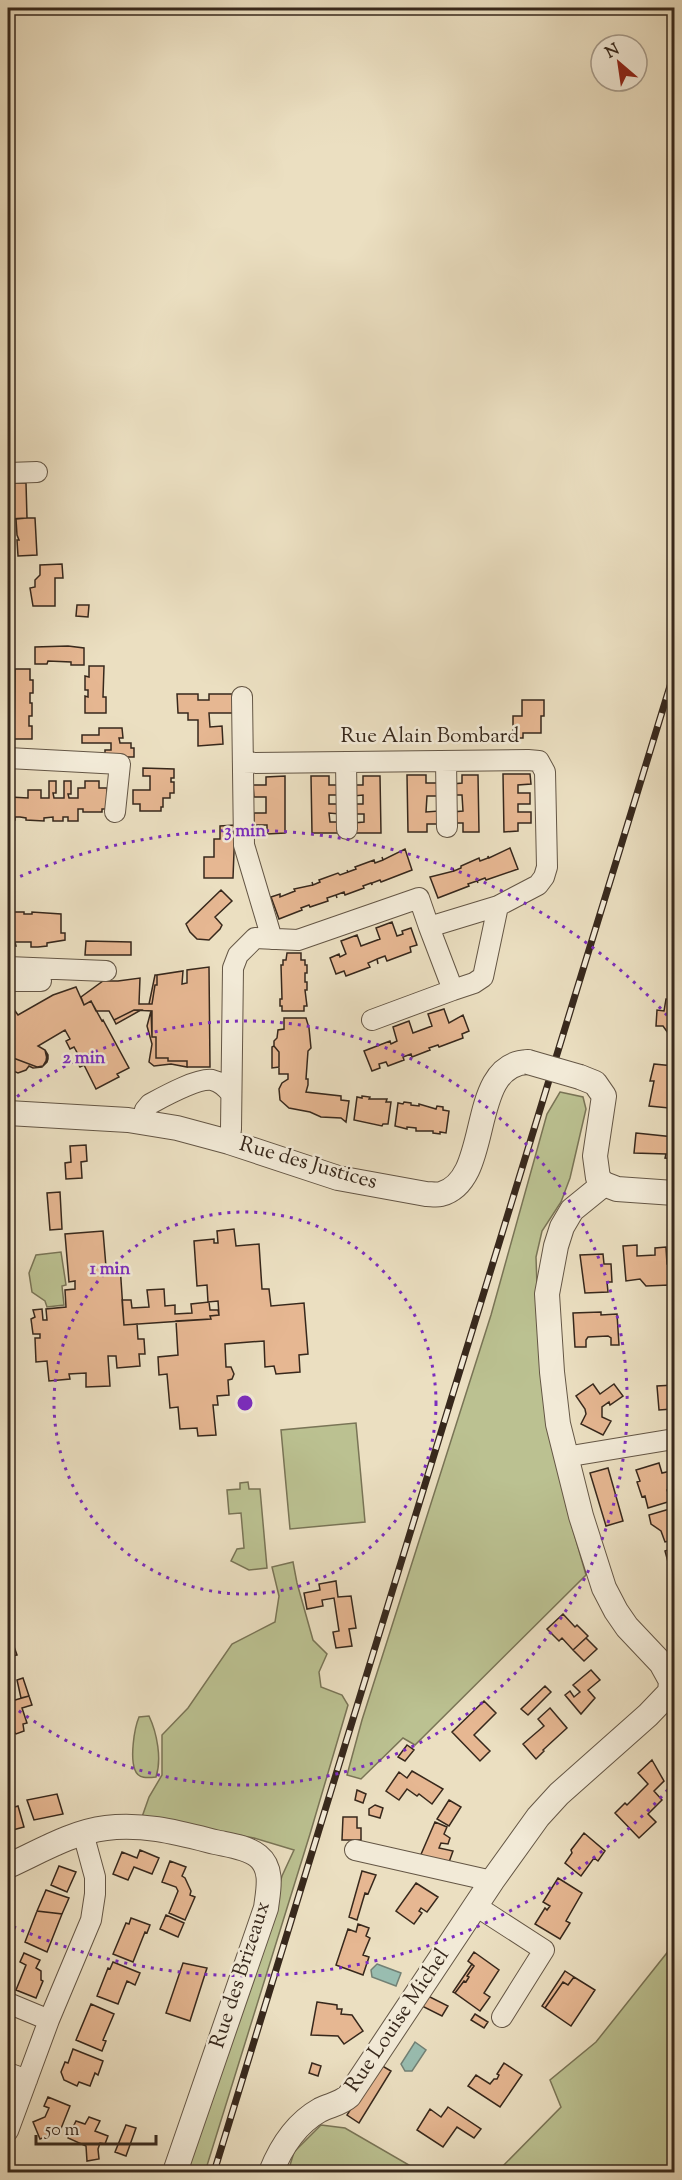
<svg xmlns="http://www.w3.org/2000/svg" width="682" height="2180" font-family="'Sorts Mill Goudy',serif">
<rect width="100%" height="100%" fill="#ebdfc1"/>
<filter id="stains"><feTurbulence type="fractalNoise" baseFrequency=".00333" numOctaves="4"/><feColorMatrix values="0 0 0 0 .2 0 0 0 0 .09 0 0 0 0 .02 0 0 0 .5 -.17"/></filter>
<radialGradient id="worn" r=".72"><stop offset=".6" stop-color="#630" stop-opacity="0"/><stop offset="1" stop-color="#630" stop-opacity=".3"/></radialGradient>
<path fill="#bbc191" stroke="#797456" stroke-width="1.5" d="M560,1092L583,1097L586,1109L570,1178L561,1202L542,1231L536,1257L537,1286L566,1505L586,1575L415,1745L403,1738L361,1779L347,1775L362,1720L491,1315L547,1114Z
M61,1252L66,1285L62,1286L64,1305L47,1307L45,1301L32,1292L29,1273L36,1255Z
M356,1423L365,1522L290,1529L281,1430Z
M248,1482L249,1489H260L267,1568L249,1570L231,1561L237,1549L244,1548L241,1513L229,1514L227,1490L240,1489V1483Z
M293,1562L297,1583L313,1640L327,1654L319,1672L321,1687L342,1695L348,1705L310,1834L205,2172H183L260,1950L282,1876L294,1850L254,1838L142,1817L149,1797L162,1775V1735L188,1708L232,1644L275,1622L279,1596L272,1567Z
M149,1716C157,1733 162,1759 156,1777C148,1778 138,1779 135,1770C130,1758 134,1729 139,1717Z
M674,1944V2172H497L561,2107L550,2080L596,2042Z
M321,2125L345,2128L421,2172H288L294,2152Z"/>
<path fill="#99bdb0" stroke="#728175" stroke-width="1.5" d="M377,1964L401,1973L396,1986L372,1977L371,1970Z
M415,2042L426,2050L412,2071H405L401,2064Z"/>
<path fill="#e6b792" stroke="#37281c" stroke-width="1.5" d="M9,483H26L27,518L8,519Z
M27,518H35L37,555L18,556L17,540H19L17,535L16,519Z
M62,564L63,578H55V606H33L30,588L35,587V580L40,575V565Z
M77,605H89L88,617L76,616Z
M68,646L84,648V665H71V662L48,661L47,664H35V647Z
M89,666H104L103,697H106V713H85V696L88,697V690H85V676L89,677Z
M15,669H30V680H33V693H30V703H32V716H29V726H32V739H14Z
M177,694H198V700H209V694H233L234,713H209L210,727L222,726L223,744L198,746V720H188V713H178Z
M522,700H544V716H541V733H523V738H513V716H522Z
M99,728H122L123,738H119L120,743H131V748H134V757H105V750H111V743H82V735H99Z
M143,768L174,769V778H171V782H174V793H170V798H163V807H161V811H140V804H133V790H150V776H143Z
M503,774H530L531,784L518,785V793H530V804H518V812H531V823H518V831L504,832Z
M407,775H426V783H438L439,796H427L426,812L439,811L438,824H427V832H408Z
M462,775H478L479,832H463V823H452V812L463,811L462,795H452V784L462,783Z
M285,776V833L267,834V825H254V813H266V797H254L253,785H266V777Z
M311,776H329V785H339V795H329V804H339L340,814L329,813L330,822H340V833H312Z
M363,776H380L381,833H354L353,823L364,822V814H353V804H363V795L353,796V785H363Z
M8,780H12V793H10V797L28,798V790H41V798H49V781H56V793H53L54,798H64V781H71V794H68L69,798H78V788H85V781H99V788H107V809H102V812H83V809H78V821H68V817H63V821H53V817L44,818V821L26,820V818L20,817H15V820H8Z
M235,825L233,878H204V857H214V839H220V826Z
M510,848L518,869L486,880L485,878L477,881L478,883L477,881L468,884L469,886L438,898L430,877L454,871L453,868L454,871L461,868V866L479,858L480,861L488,858V856L489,858Z
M405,849L412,870L381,882L380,880L372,883V885L371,883L363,886L364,888L345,895L344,892L336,895L337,898L336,895L327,898L328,901L310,907L309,905L301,908L302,910L279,919L271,897L280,894V897L295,891L294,889L313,885L312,882L313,885L320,882L319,880L338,873L340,875L348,872L347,870L348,872L356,869L355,867L374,860L375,863L383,860L382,857L383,860Z
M221,890L232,901L215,917L222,925L220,929L209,940L197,939L190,932L186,924Z
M8,912H24V914H32V912L61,914V933H65V940L47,943V946L38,947H31V942H15L16,946H8Z
M392,922L397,936L403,934L402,931L411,928L417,945L410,947L411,952L387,961L385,956L377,959L378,964L377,959L368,963L370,967L346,976L344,971L336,974L330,958L339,954L340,957L346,954L341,941L357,935L361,946L380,939L376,928Z
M86,941L131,942V955H85Z
M287,953H301V960H305V965H307V973H305V982H307V990H305L307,1006H304V1011H282V1006H280V999H282L281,965H283V960H286Z
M209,967L210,1067H187V1061H168V1058H156V1037H152V1011L134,1010L114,1020L109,1011H96L91,1001L84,1005L81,997L103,981H118L140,978L139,1004H152L155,985H157V975L183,971L182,984L187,983V970Z
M674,971V993L669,992L671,974H674Z
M155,975H157V985H155L152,1004H149Z
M76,987L84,1005L91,1001L102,1021L103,1020L129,1068L117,1074L119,1077L96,1089L84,1065L80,1067L76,1060L80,1058L74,1047L70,1049L66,1041L70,1039L65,1030L38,1046L45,1050L47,1054L46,1061L43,1066L37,1067L8,1056V1001L18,1015L53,995Z
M666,999L674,1000V1038L671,1037L663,1026H656L657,1010L664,1011Z
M444,1009L449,1023L463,1015L469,1031L462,1034L463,1038L439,1047L438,1045L429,1048L430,1050L412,1057L411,1054L403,1057L404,1060L388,1066L386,1062L379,1064L380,1068L372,1071L364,1051L390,1041L391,1044L397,1041L393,1027L409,1021L413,1033L432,1026L428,1014Z
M134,1010H141L116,1024L114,1020Z
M151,1011L152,1037H156V1058H168V1061H187V1067L171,1064L154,1066L149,1062L152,1044L147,1026Z
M284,1018H306L309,1028L311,1048L308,1051L306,1079H308V1085L306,1092L341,1096V1100L349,1101L346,1122L341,1118L321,1117L310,1112L289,1108L280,1100L279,1089L282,1083L288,1079V1074H279V1052L274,1046V1041L277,1038L278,1030L284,1029Z
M274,1046L279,1052V1067L272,1068V1047Z
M45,1050L48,1055V1059L47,1062L42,1067L33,1068L29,1066L26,1070L18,1073L8,1069V1056L37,1067L43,1066L47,1059Z
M654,1064L674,1066V1077H671L668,1096L671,1097L669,1108L649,1106L654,1081H650Z
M362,1096L370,1097L369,1099H387L386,1102H391L388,1124H383L382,1126L354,1120L357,1097L362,1098Z
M404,1102L411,1103V1105L419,1106V1104L436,1109L437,1106L443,1107V1110L449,1111L446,1133L440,1132V1134L433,1133V1131H416V1128L407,1127V1129L395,1126L398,1103L403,1104Z
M636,1133L674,1137V1159L665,1158L666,1154L634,1153Z
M86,1145L87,1161L81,1162L82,1178L66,1179L65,1163L71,1162L70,1146Z
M60,1192L62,1229L50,1230L47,1193Z
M234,1229L236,1246L259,1244L262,1289H269L271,1306L304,1303L308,1354L299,1355L300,1372L276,1374L274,1366L265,1367L264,1341L225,1344L226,1367H231L234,1374L232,1379L228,1380L229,1395L217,1396L218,1405H213L216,1435L198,1436L197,1428L180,1429L178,1407L170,1408L167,1374L159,1375L158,1357L178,1355L176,1321L211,1319L210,1316L219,1315L218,1301L208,1302L207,1285L197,1286L194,1241L214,1239V1243H218L217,1231Z
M103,1231L106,1267L120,1265L124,1325L137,1324L138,1339H144L145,1354H139L140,1366L117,1368L116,1356H108L110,1386L86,1387V1373L69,1374L70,1379L49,1381L47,1361L36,1362L35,1338H40V1334H33L31,1319L35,1317L33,1310L42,1309L43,1320H47L46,1309L66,1307L65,1290L75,1289V1281L69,1282L65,1234Z
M637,1245V1256L655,1255V1248L666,1247L667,1264L674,1263V1290H669V1285L646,1286L640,1279L626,1281L623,1246Z
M603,1254L604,1264H611L612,1282H607L608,1292L585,1293L580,1255Z
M164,1289L165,1306L175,1305V1314L192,1313L191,1304L209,1302L210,1310H218L219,1315L210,1316L211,1319L124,1325L122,1300H131L132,1308L149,1307L147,1290Z
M601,1312V1315L617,1314L619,1345H611V1338L608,1336L588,1337L586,1340V1347H575L573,1313Z
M593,1384L600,1394L614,1384L623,1396L610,1405L609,1402L602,1407V1417L611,1421L603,1435L581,1424L586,1414L585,1409L576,1396Z
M674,1385L672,1409L659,1410L657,1386Z
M659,1463L662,1473L671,1471L674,1488L667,1490L671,1501L648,1508L645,1496L642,1497L637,1482L640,1481L636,1470Z
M608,1468L623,1521L606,1526L590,1473Z
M673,1508L674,1516L671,1517L673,1523L671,1524L672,1527L674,1526V1540L665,1542L661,1531L651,1524L649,1515Z
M674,1548V1568L670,1569L665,1551Z
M336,1581L338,1597L351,1596L356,1628L349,1629L352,1646L336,1648L333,1632L339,1631L334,1598L322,1600L323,1606L307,1609L304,1593L320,1590L319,1584Z
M563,1614L575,1627L577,1625L588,1636L573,1650L562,1638L559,1641L547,1629Z
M586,1638L597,1649L584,1661L573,1650Z
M12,1641L17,1655L8,1657V1642Z
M591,1670L600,1680L588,1690L595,1698L581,1714L565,1695L570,1691L574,1697L580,1692L573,1685Z
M23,1678L29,1696L21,1698L17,1680Z
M545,1686L551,1692L528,1715L521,1709Z
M29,1696L32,1705L22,1708L27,1723L23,1724L24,1731L16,1734L12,1730L8,1731V1702Z
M484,1701L496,1713L474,1735L490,1751L480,1761L452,1732Z
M550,1708L567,1728L543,1750L544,1751L536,1759L523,1744L544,1726L538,1719Z
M407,1745L414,1750L405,1761L398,1757Z
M652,1760L664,1781L654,1791L662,1800L648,1814L656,1822L639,1838L615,1813L625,1803L627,1805L648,1784L638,1773Z
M412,1771L443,1789L432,1804L419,1794L417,1796L407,1789L399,1800L386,1791L399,1772L407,1778Z
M357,1790L366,1794L363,1803L355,1800Z
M57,1794L63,1814L34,1820L27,1800Z
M449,1800L461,1807L449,1826L437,1819Z
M375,1805L383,1808L380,1818L369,1815V1809Z
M18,1806L24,1827L9,1831L10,1833L8,1834V1809Z
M343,1817H357V1828H361V1840H342Z
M435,1822L447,1827L444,1834L450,1838L448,1844L441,1843L439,1848L453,1851L448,1865L419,1859Z
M584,1833L605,1851L598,1861L594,1858L581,1876L565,1863L572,1853L571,1850Z
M140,1850L159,1858L152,1874L134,1867L128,1880L113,1874L122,1852L137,1858Z
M170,1861L186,1867L182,1876L185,1878L191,1891L190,1895L195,1897L185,1920L169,1913L178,1891L176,1887L162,1882Z
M59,1866L76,1872L67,1892L51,1885Z
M362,1871L376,1875L368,1894L365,1893L357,1920L349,1917Z
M558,1878L582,1893L566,1921L570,1923L560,1939L535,1924L545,1908L547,1910L550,1906L543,1902Z
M416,1883L438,1897L427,1912L421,1908L419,1911L422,1913L414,1924L396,1911Z
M46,1890L69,1898L62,1914L37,1911Z
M37,1911L62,1914L47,1952L25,1942Z
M166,1915L184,1923L178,1937L160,1929Z
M131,1918L150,1925L147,1933L145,1932L133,1962L113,1954L126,1923L129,1924Z
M358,1924L369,1928L366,1936L370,1938L363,1955L369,1957L363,1975L336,1965L348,1929L356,1932Z
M474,1952L499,1970L484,1993L490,1997L480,2011L455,1993L464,1981L466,1982L469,1977L467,1976L474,1966L468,1961Z
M24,1953L40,1960L36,1968L41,1971V1980L43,1981L36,1998L16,1990L26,1965L20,1962Z
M113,1962L140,1973L135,1985L127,1981L118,2004L97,1996L108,1968L110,1969Z
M183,1963L207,1968L190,2021L166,2013Z
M472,1964L474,1966L467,1976L469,1977L466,1982L464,1981L455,1993L453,1992Z
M565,1971L574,1977L568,1985L563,1982L545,2008L542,2006Z
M574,1977L595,1990L571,2026L545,2008L563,1982L568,1985Z
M424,1994L448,2006L442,2016L418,2004Z
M317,2002L337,2005V2009H342L341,2014L352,2015L363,2031L344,2044L338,2036L311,2035Z
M91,2004L114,2014L103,2040L106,2041L102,2051L76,2040Z
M475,2014L488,2022L484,2028L471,2020Z
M73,2049L103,2061L98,2075L95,2073L90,2086L79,2082L77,2086L64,2080L61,2072L65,2062L68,2063Z
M312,2063L321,2066L318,2076L309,2073Z
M504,2063L522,2075L500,2107L468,2086L476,2075L490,2084L494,2079H497L499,2075L497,2074Z
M379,2064L391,2071L359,2123L347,2115Z
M48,2097L70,2106L60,2131L40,2139L33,2122L45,2117L49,2108L44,2106Z
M448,2107L481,2129L474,2138L457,2127L443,2147L417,2130L430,2109L441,2117Z
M89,2117L100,2121L95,2131L108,2136L105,2144L100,2143L98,2149L99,2159L87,2161L86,2146L68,2138L76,2121L85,2124Z
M126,2125L136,2128L126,2156L115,2152Z"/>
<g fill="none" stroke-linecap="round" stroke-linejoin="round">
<defs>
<path id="minor" d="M8,473L37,472
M242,697L244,845L272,939
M8,758L120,764L115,812
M446,761L447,827
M346,762L347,829
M8,967L106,971
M8,981H41
M453,990L474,983L483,977L498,906
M372,1020L453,990L429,927
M142,1121L145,1110L150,1104C163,1097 197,1078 212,1080C221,1082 226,1087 231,1094
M229,1142L231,1129L233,968L238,955L255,938L298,940L419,898L429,927L498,906L538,885L544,877L547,867L545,772L539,761L528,760L243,763
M565,1457L674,1439
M355,1850L492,1881
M476,1906L544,1950L502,2017
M8,2003L49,2020
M8,2073L27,2080
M8,2131L49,2020L91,1920L95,1894V1877L83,1833"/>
<path id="tertiary" d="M580,1077L595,1083L604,1096L595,1156L598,1178L604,1184L617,1189L674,1193
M8,1113L128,1120L177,1128L229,1142L338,1178L426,1194C431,1194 436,1195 441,1194C494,1180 466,1064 528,1062
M8,1866C39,1852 72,1832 106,1828C143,1823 179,1833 215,1842C228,1845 247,1847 258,1856C274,1869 268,1891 266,1908L175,2172
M271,2172C281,2147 295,2124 320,2110C330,2105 340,2104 349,2096L492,1881L538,1817L559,1794L648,1715L670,1692L671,1681L661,1663L627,1627L616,1611L604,1588L581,1516L558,1424L552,1372L547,1294L556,1246L562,1227L572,1210L604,1184"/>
</defs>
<use href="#minor" stroke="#645645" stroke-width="22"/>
<use href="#tertiary" stroke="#645645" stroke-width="26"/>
<use href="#minor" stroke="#f2ead7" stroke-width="20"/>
<use href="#tertiary" stroke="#f2ead7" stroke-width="24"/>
<defs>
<path id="rail" d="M214,2172L674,673"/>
</defs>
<use href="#rail" stroke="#37281c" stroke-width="7"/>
<use href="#rail" stroke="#f2ead7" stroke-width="4.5" stroke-dasharray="14" stroke-linecap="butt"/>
<defs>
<path id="tertiary-bridge" d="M528,1062L580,1077"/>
</defs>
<use href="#tertiary-bridge" stroke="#645645" stroke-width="26" stroke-linecap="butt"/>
<use href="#tertiary-bridge" stroke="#f2ead7" stroke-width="24"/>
</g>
<g fill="none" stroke="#7b2cbf" stroke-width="3" stroke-dasharray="3 6">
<circle cx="245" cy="1403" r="191"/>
<path d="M10 1102A382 382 0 1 1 10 1704"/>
<path d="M674 1783A573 573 0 0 1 12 1926M12 880A573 573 0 0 1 674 1023"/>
</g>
<g text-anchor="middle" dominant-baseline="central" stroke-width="5" stroke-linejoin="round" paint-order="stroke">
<g font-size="21" fill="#37281c" stroke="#f2ead7">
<text x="430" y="737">Rue Alain Bombard</text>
<text transform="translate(308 1164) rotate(16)">Rue des Justices</text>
<text transform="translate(241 1975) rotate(-72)">Rue des Brizeaux</text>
<text transform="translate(398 2021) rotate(-56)">Rue Louise Michel</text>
</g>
</g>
<circle cx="245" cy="1403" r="9" fill="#7b2cbf" stroke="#f2ead7" stroke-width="3"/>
<g font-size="18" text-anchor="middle" font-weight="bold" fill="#7b2cbf" stroke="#f2ead7" stroke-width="5" stroke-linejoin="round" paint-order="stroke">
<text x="245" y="836">3 min</text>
<text x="84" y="1063">2 min</text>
<text x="110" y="1274">1 min</text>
</g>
<rect width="682" height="2180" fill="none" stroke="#ebdfc1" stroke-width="30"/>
<rect x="9" y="9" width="664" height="2162" fill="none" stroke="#37281c" stroke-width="3"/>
<rect x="15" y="15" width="652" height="2150" fill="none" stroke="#37281c" stroke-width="1.5"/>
<g transform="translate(619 63) rotate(331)"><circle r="28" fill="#f2ead7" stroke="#a79c8c" stroke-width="1.5"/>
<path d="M0-4.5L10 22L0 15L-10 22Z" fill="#8f2418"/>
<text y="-9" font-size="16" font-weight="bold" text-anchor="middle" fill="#37281c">N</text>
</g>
<path d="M36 2135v9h120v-9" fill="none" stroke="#37281c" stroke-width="3"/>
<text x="45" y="2135" font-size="18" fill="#37281c" stroke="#f2ead7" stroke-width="4.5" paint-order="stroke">50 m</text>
<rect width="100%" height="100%" filter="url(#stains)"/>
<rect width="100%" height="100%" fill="url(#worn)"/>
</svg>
